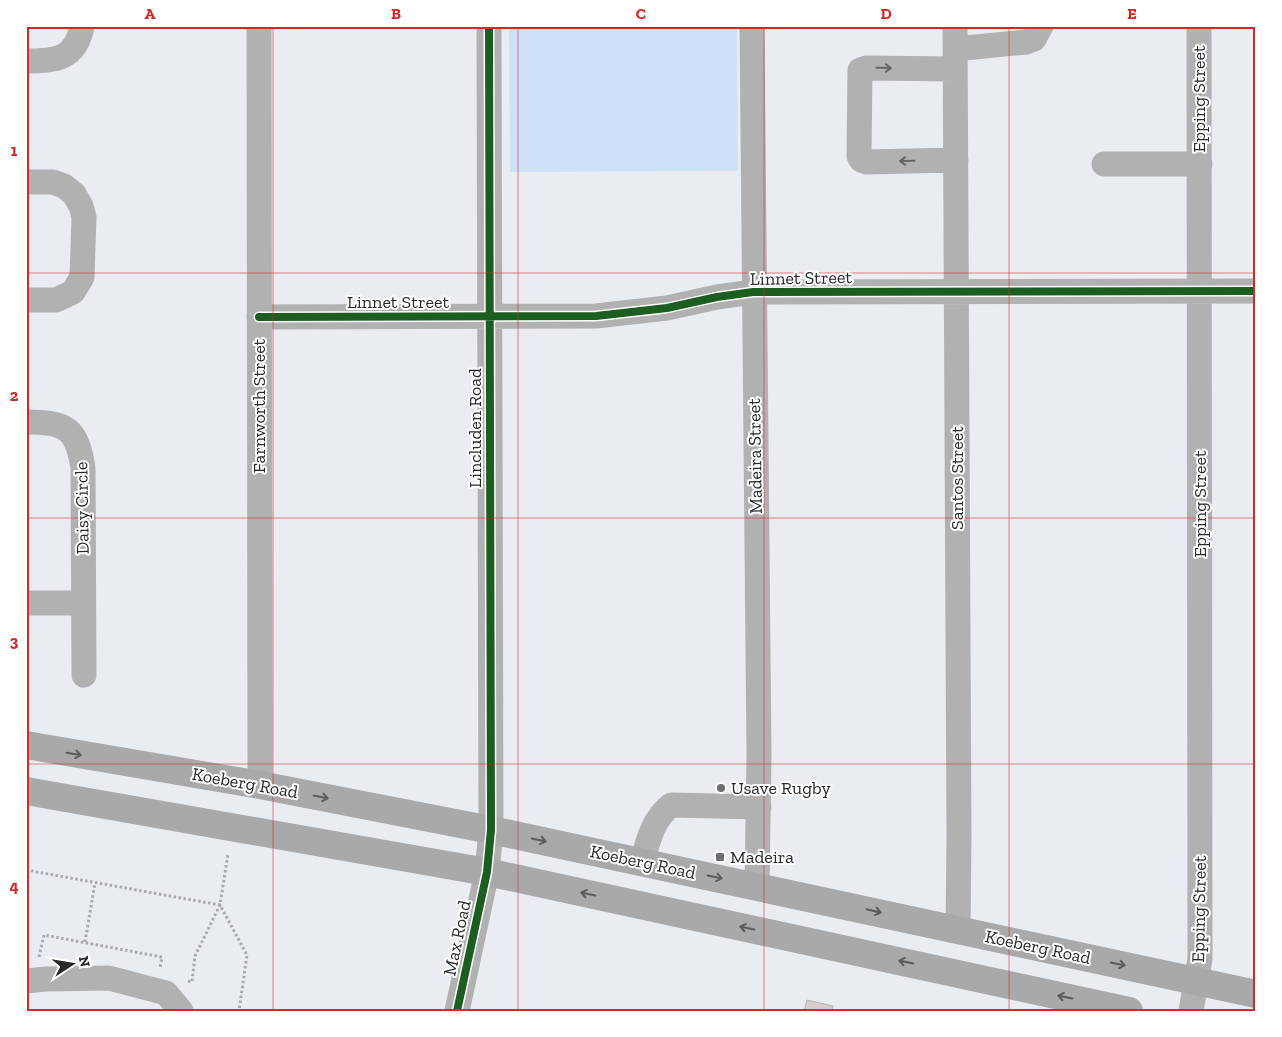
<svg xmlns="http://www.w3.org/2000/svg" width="1282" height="1037" font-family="'Zilla Slab',serif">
<rect width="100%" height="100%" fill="#e9edf2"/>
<path fill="#cfe1f9" d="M509,26H737L738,171L510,172Z"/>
<path fill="#dacbcd" stroke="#b3b3b4" d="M807,1000L833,1006L832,1011H804Z"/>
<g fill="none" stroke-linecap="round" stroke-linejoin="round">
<path stroke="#a9aaab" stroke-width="3" stroke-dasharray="2.5 2.5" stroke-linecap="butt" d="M26,870L220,905L247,955L239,1011
M85,942L95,883
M39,957L44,935L162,957L160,968
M188,981L192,982L195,956L220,905L228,854"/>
<path stroke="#b2b1b1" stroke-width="25" d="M259,26L260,785
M752,26L759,755L757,885
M955,26L959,837L958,930
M955,49L1026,42L1034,39L1041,26
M26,61C56,61 76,59 82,26
M955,69L866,68L860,70L859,156L861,160L866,162L956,160
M1104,164H1200
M26,182H53L64,186L74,194L81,206L84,217L82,277L73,292L56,300H26
M259,317L596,316L667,308L717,297L753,292L1256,291
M26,422C66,422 77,428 83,468L84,675
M26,603H82
M642,862C648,841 653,819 671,805L759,807
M26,981L46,979L109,978L166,993L181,1011
M457,1011L487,872L491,830L489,26
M1191,1011L1200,959L1199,26"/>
<path stroke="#a9a9ab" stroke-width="28" d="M26,745L260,785L491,830L1256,994
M26,791L487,872L1129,1011"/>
<defs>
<path id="cycleway" d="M259,317L596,316L667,308L717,297L753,292L1256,291
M457,1011L487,872L491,830L489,26"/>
</defs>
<use href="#cycleway" stroke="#fff" stroke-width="11"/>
<use href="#cycleway" stroke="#1b5e20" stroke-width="8"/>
</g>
<defs><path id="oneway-shaft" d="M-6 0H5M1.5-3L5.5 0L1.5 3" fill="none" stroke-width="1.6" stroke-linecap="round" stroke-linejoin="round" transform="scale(1.25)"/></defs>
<g stroke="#666668">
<use href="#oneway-shaft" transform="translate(884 68) rotate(1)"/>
<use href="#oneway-shaft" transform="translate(907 161) rotate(179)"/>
</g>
<g stroke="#5b5c5f">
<use href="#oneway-shaft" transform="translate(74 754) rotate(10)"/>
<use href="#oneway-shaft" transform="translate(321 797) rotate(11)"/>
<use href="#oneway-shaft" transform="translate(539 840) rotate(12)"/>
<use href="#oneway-shaft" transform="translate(715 877) rotate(11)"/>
<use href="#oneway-shaft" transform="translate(588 894) rotate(-168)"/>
<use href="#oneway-shaft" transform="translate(874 911) rotate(13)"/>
<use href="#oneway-shaft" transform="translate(747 928) rotate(-168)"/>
<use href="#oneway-shaft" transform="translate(906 962) rotate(-168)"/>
<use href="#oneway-shaft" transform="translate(1118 964) rotate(12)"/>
<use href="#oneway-shaft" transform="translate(1065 997) rotate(-168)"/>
</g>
<path fill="none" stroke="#d62828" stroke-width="1" stroke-opacity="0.55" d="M273,26V1011M518,26V1011M764,26V1011M1009,26V1011M26,273H1256M26,518H1256M26,764H1256"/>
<g fill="#6b6e72" stroke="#fff" stroke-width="2">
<circle cx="721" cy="788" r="5"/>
<rect x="715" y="852" width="10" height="10" rx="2.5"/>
</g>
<g text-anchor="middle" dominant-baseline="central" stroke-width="4" stroke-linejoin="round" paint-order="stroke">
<g font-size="18" fill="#27292d" stroke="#fff">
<text transform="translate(1199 99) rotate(-90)">Epping Street</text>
<text transform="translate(801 278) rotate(-1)">Linnet Street</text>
<text x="398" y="302">Linnet Street</text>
<text transform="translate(259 406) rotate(-90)">Farnworth Street</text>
<text transform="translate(475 428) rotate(-90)">Lincluden Road</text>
<text transform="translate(755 456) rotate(-91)">Madeira Street</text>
<text transform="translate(957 478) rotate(-90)">Santos Street</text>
<text transform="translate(1200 504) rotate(-90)">Epping Street</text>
<text transform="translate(82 508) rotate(-91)">Daisy Circle</text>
<text transform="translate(245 783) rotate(10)">Koeberg Road</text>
<text transform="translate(643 862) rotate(12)">Koeberg Road</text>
<text transform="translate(1199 909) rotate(-89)">Epping Street</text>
<text transform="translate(457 938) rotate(-78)">Max Road</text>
<text transform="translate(1038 947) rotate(12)">Koeberg Road</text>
</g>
<g font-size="18" fill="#27292d" stroke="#fff" text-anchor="start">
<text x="731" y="788">Usave Rugby</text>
<text x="730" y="857">Madeira</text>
</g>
</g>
<rect width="1282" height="1037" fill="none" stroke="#ffffff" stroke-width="55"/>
<g transform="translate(72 964) rotate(78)" stroke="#ffffff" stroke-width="4" paint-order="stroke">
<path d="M0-4L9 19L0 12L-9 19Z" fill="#27292d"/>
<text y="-8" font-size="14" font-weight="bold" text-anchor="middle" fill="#27292d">N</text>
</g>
<rect x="28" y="28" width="1226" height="982" fill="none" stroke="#d62828" stroke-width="2"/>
<g font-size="16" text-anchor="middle" font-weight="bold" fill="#d62828">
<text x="150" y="19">A</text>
<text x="396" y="19">B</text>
<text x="641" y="19">C</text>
<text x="886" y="19">D</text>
<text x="1132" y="19">E</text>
<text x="14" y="156">1</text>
<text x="14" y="401">2</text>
<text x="14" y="647">3</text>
<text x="14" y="892">4</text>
</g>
</svg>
